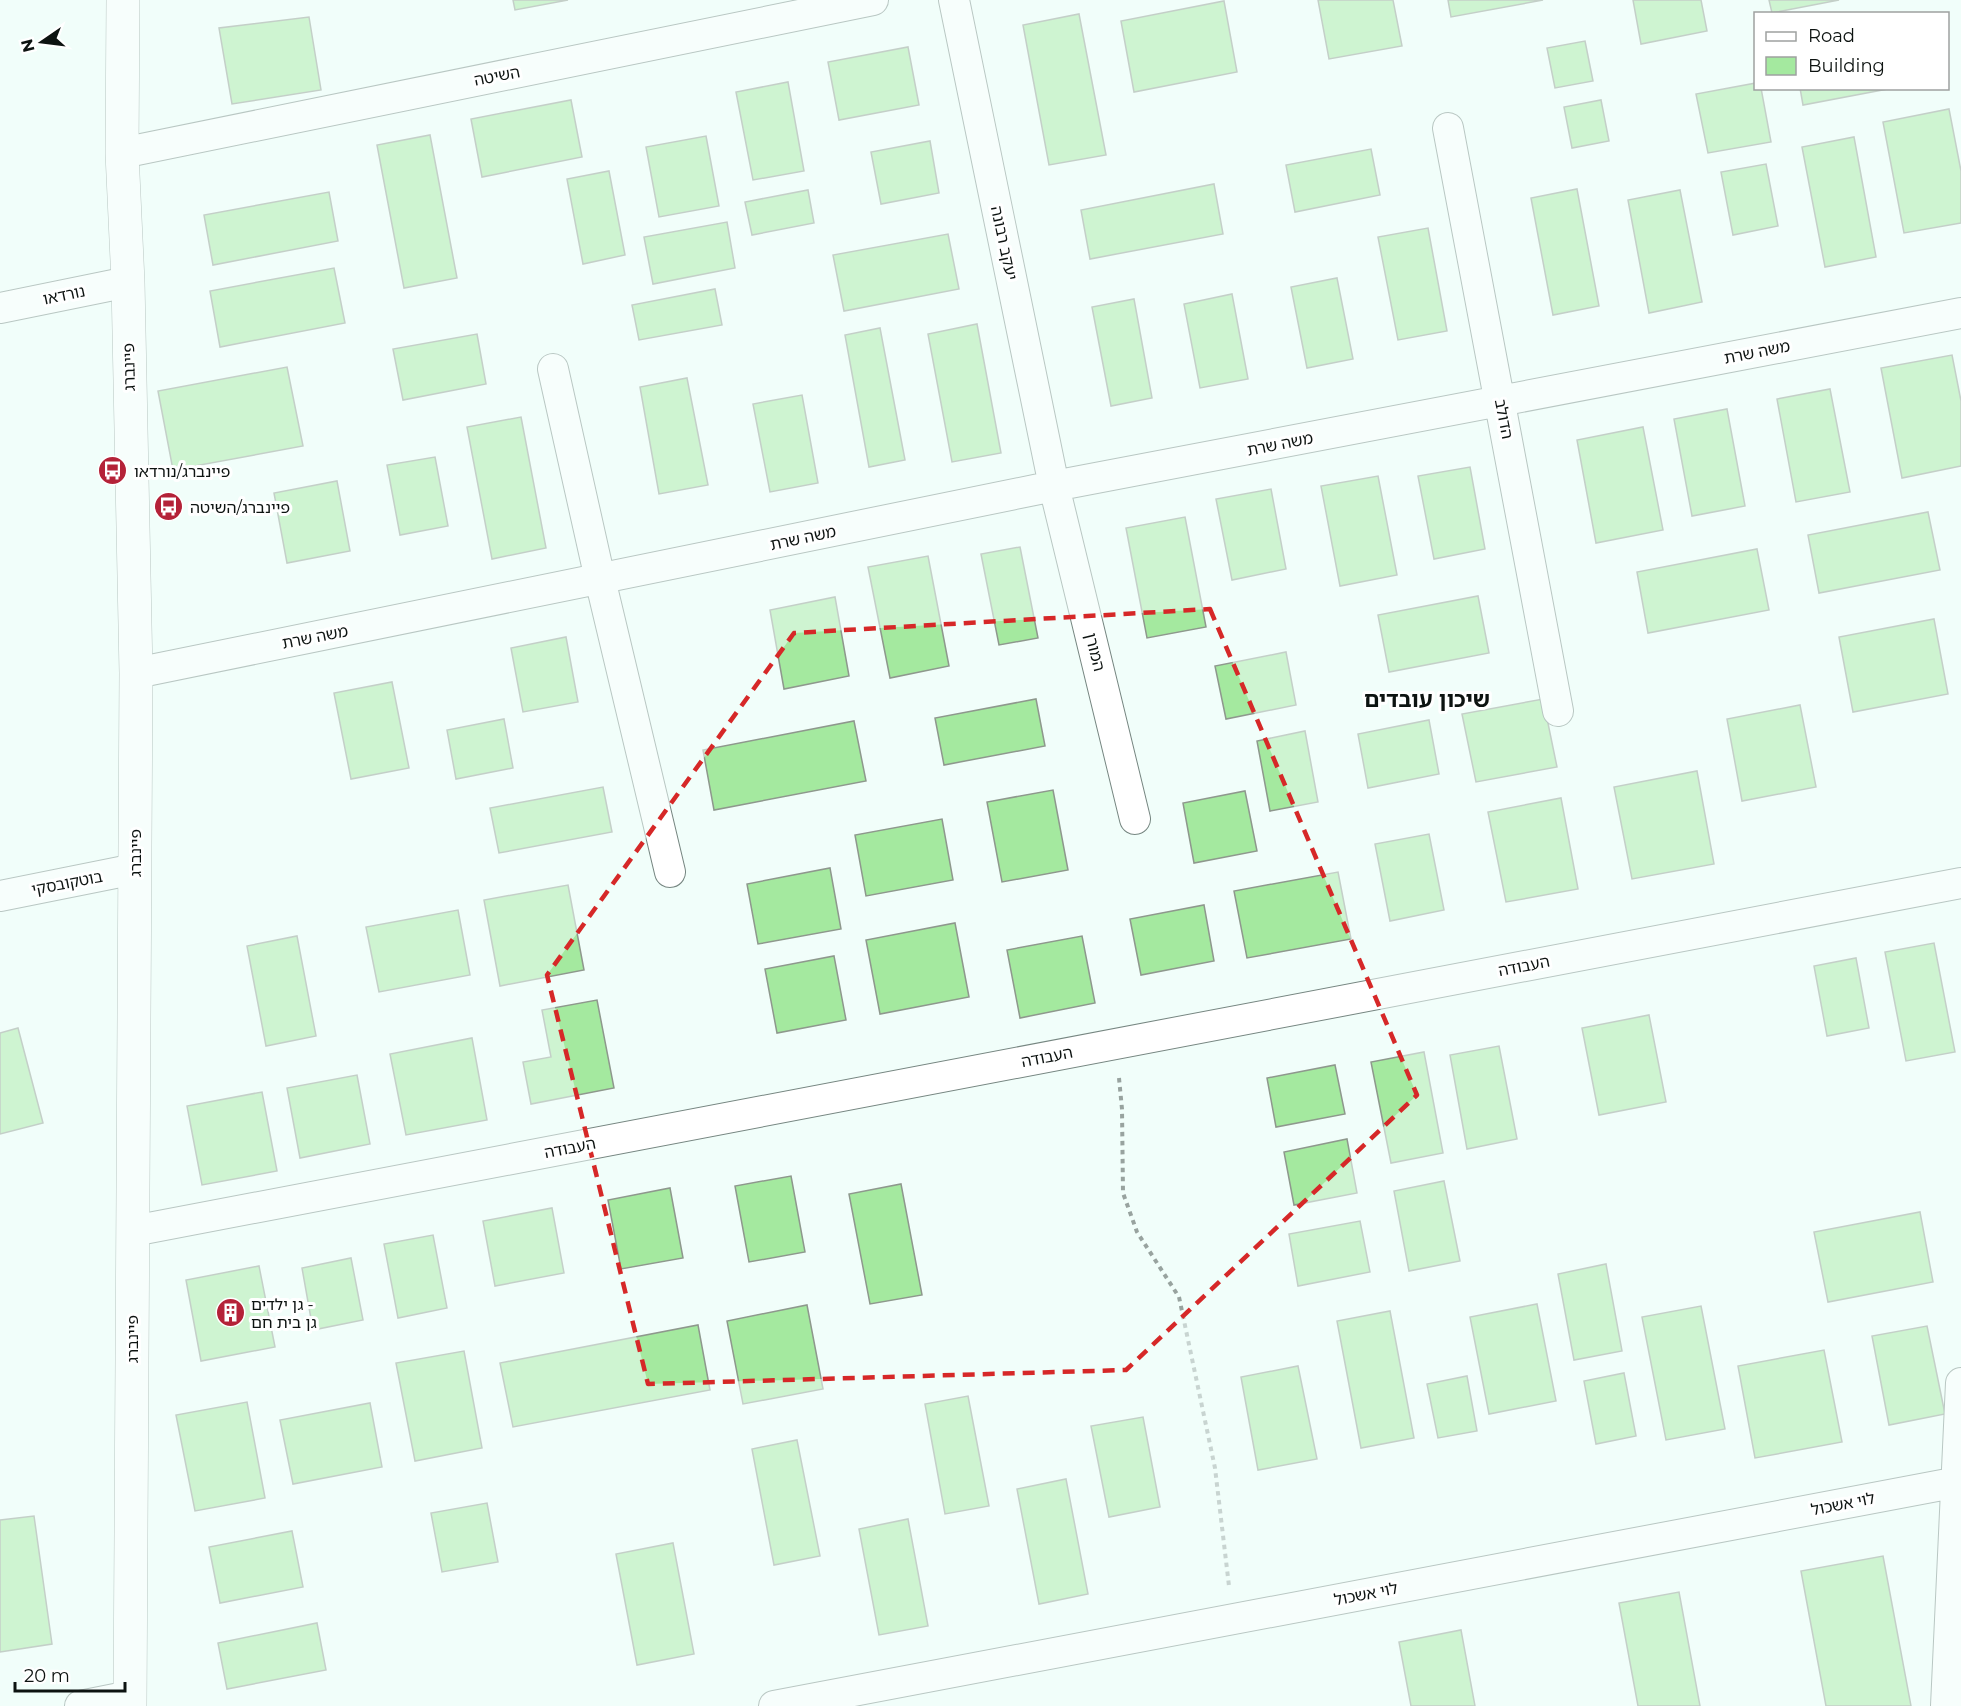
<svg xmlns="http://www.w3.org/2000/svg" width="1961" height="1706" font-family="Montserrat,'Noto Sans Hebrew',sans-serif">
<rect width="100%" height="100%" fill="#f1fefa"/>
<path fill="#a4e99f" stroke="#8e988d" stroke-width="1.5" d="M513,0H568L515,10Z
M1318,0H1393L1402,46L1329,59Z
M1448,0H1543L1451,17Z
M1633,0H1701L1707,31L1641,44Z
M1769,0H1839L1772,13Z
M1224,1L1237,72L1134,92L1121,21Z
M1079,14L1106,155L1049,165L1023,25Z
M309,17L321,90L232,104L219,28Z
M1585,41L1593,81L1555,88L1547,48Z
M908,47L919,105L839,120L828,62Z
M788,82L804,171L753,180L736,92Z
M1756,83V88H1761L1771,142L1708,153L1696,94Z
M1800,88H1893L1803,105Z
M571,100L582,157L482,177L471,119Z
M1601,100L1609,141L1572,148L1564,107Z
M1949,109L1961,171V223L1904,233L1883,122Z
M430,135L457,278L404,288L377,145Z
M706,136L719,206L659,217L646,147Z
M1854,137L1876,257L1825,267L1802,147Z
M930,141L939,193L881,204L871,152Z
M1371,149L1380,195L1295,212L1286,165Z
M1766,164L1778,226L1733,235L1721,172Z
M609,171L625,255L583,264L567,179Z
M1214,184L1223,234L1090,259L1081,210Z
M1577,189L1599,306L1553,315L1531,198Z
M808,190L814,223L752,235L745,202Z
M1680,190L1702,302L1649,313L1628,200Z
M329,192L338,241L213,265L204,215Z
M727,222L735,268L653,284L644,237Z
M1428,228L1447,331L1398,340L1378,237Z
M948,234L959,289L844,311L833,255Z
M334,268L345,323L220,347L210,291Z
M1337,278L1353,359L1307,368L1291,287Z
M715,289L722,325L639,340L632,305Z
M1232,294L1248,379L1200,388L1184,304Z
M1134,299L1152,398L1111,406L1092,307Z
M977,324L1001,453L952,462L928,334Z
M880,328L905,460L869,467L845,335Z
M477,334L486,384L403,400L393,349Z
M1952,355L1961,401V466L1902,478L1881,368Z
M287,367L303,446L173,470L158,391Z
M687,378L708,485L659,494L640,387Z
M1830,389L1850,492L1796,502L1777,399Z
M802,395L818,483L770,492L753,404Z
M1727,409L1745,506L1692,516L1674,419Z
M521,417L546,548L492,559L467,427Z
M1643,427L1663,530L1596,543L1577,440Z
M435,457L448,526L400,535L387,465Z
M1470,467L1485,549L1434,559L1418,476Z
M1378,476L1397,575L1340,586L1321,486Z
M337,481L350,551L287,563L274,493Z
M1271,489L1286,569L1232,580L1216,499Z
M1928,512L1940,570L1819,593L1808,535Z
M1185,517L1206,627L1147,638L1126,528Z
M1020,547L1038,638L999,645L981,554Z
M1757,549L1769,610L1648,633L1637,572Z
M928,556L949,666L890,678L868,567Z
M1478,596L1489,653L1389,672L1378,615Z
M835,597L849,676L784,689L770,610Z
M1934,619L1948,694L1853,712L1839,637Z
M566,637L578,702L523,712L511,648Z
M1286,652L1296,705L1226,719L1215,666Z
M392,682L409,768L351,779L334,693Z
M1036,699L1045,746L944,765L935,718Z
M1543,699L1557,767L1476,782L1462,714Z
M1800,705L1816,787L1742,801L1727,719Z
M504,719L513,768L456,779L447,730Z
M1429,720L1439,774L1368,788L1358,734Z
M854,721L866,781L714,810L703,750Z
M1305,731L1318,802L1270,811L1257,741Z
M1697,771L1714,864L1632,879L1614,787Z
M603,787L612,832L499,853L490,808Z
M1053,790L1068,870L1002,882L987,802Z
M1245,791L1257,851L1194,863L1183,803Z
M1561,798L1578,889L1506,902L1488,812Z
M942,819L953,880L866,896L855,835Z
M1429,834L1444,910L1390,921L1375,844Z
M830,868L841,929L758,944L747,884Z
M1338,872L1351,939L1247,958L1234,891Z
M568,885L584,970L500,986L484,900Z
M1204,905L1214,961L1141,975L1130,919Z
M458,910L470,975L379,992L366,927Z
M955,923L969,997L880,1014L866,940Z
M297,936L316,1036L266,1046L247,946Z
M1082,936L1095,1003L1020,1018L1007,950Z
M1934,943L1955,1052L1906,1061L1885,952Z
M834,956L846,1020L777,1033L765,969Z
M1856,958L1869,1028L1827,1036L1814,966Z
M597,1000L614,1088L531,1104L523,1062L551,1057L542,1010Z
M1649,1015L1666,1102L1599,1115L1582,1028Z
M18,1028L43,1123L0,1134V1033Z
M472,1038L487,1120L406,1135L390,1054Z
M1499,1046L1517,1139L1467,1149L1450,1055Z
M1424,1052L1443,1153L1391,1163L1371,1062Z
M1335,1065L1345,1114L1276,1127L1267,1078Z
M357,1075L370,1144L300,1158L287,1088Z
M262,1092L277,1171L202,1185L187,1106Z
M1347,1139L1357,1193L1294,1205L1284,1152Z
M791,1176L805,1252L749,1262L735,1186Z
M1444,1181L1460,1261L1409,1271L1394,1191Z
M901,1184L922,1295L870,1304L849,1194Z
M670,1188L683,1258L621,1269L608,1200Z
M552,1208L564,1273L495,1286L483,1221Z
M1920,1212L1933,1282L1828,1302L1814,1232Z
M1360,1221L1370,1272L1298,1286L1289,1234Z
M433,1235L447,1308L398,1318L384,1244Z
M351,1258L363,1320L313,1330L302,1268Z
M1606,1264L1622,1351L1574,1360L1558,1274Z
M259,1266L275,1347L201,1361L186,1280Z
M1537,1304L1556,1401L1489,1414L1470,1317Z
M807,1305L823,1389L743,1404L727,1321Z
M1701,1306L1725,1429L1666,1440L1642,1317Z
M1390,1311L1414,1438L1361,1448L1337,1321Z
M698,1325L710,1390L513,1427L500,1363Z
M1927,1326L1945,1414L1889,1425L1872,1336Z
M1824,1350L1842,1442L1755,1458L1738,1366Z
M464,1351L482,1448L415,1461L396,1363Z
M1298,1366L1317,1459L1258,1470L1241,1377Z
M1624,1373L1636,1436L1596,1444L1584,1381Z
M1467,1376L1477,1431L1438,1438L1427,1384Z
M968,1396L989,1506L945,1514L925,1404Z
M247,1402L265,1498L195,1511L176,1415Z
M370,1403L382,1467L293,1484L280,1420Z
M1143,1417L1160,1507L1109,1517L1091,1426Z
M797,1440L820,1556L774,1565L752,1449Z
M1066,1479L1088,1594L1039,1604L1017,1489Z
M487,1503L498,1562L442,1572L431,1513Z
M34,1516L52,1644L0,1652V1520Z
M908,1519L928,1626L879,1635L859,1529Z
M292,1531L303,1587L220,1603L209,1547Z
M673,1543L694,1654L637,1665L616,1554Z
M1883,1556L1911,1706H1826L1801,1571Z
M1679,1592L1700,1706H1638L1619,1603Z
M317,1623L326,1670L227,1689L218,1643Z
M1461,1630L1475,1706H1411L1399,1642Z"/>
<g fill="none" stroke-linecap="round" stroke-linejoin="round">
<defs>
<path id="street" d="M954,0L1054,486L1135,819
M1448,128L1558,711
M122,153L873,0
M0,308L128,282
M553,369L600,579L670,872
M136,673L1054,486L1961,313
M0,896L135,869
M133,1231L1961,883
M80,1706L130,1696
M774,1706L1958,1482
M1946,1706L1961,1383"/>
<path id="secondary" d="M123,0L122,153L128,282L136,673L130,1706"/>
</defs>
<use href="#street" stroke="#768681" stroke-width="32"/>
<use href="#secondary" stroke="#768681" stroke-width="34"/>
<path stroke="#98a39f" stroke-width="4" stroke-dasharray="4.5 4.5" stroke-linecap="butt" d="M1119,1078L1122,1109L1123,1193L1137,1232L1179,1297L1215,1468L1229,1586"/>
<use href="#street" stroke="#fff" stroke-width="30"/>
<use href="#secondary" stroke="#fff" stroke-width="33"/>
</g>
<path d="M0 0H1961V1706H0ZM1210,609L1417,1095L1126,1370L648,1384L547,975L794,633Z" fill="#f1fefa" fill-opacity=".55" fill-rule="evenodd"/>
<path fill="none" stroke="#d62828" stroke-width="4.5" stroke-dasharray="12 8" stroke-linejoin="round" d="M1210,609L1417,1095L1126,1370L648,1384L547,975L794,633Z"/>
<defs>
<symbol id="bus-disc" viewBox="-11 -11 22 22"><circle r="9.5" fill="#b42238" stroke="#fff"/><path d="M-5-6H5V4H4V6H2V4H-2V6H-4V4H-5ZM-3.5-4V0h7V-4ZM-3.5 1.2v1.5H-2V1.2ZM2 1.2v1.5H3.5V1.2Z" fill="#fff"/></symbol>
<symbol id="building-disc" viewBox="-11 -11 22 22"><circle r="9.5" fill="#b42238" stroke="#fff"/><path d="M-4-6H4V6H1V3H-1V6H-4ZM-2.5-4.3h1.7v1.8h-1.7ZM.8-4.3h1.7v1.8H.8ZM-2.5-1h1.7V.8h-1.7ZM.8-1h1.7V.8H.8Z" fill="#fff"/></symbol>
</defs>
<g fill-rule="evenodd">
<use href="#bus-disc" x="96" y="454" width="33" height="33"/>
<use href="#bus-disc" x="152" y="490" width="33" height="33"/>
<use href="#building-disc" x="214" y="1296" width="33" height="33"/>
</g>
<g text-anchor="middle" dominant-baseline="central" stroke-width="6" stroke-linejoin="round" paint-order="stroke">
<g font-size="16" fill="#0d1311" stroke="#fff">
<text transform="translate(497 76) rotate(-11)">השיטה</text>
<text transform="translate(1004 243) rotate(78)">יעקב רבונה</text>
<text transform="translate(64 295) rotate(-12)">נורדאו</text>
<text transform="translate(1757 352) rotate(-11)">משה שרת</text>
<text transform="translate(129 367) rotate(-91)">פיינברג</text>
<text transform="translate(1504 419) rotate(79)">הדולב</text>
<text transform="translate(1280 444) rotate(-11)">משה שרת</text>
<text transform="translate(803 538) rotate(-12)">משה שרת</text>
<text transform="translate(315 637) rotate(-11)">משה שרת</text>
<text transform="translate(1095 652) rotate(76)">המורן</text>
<text transform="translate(135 853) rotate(-90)">פיינברג</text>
<text transform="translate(67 883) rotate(-11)">בוטקובסקי</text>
<text transform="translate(1524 966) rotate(-11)">העבודה</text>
<text transform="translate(1047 1057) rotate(-11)">העבודה</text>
<text transform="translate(570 1148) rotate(-11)">העבודה</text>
<text transform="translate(132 1339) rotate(-90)">פיינברג</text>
<text transform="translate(1843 1504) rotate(-11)">לוי אשכול</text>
<text transform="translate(1366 1594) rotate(-11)">לוי אשכול</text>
</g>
<g font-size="16" fill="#0d1311" stroke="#fff" text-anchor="start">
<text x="134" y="471">פיינברג/נורדאו</text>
<text x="190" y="507">פיינברג/השיטה</text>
<text x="251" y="1304">גן ילדים -<tspan x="251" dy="18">גן בית חם</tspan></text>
</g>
<g font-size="22" font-weight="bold" fill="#0d1311" stroke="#fff">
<text x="1427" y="699">שיכון עובדים</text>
</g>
</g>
<rect x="1754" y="12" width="195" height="78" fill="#ffffff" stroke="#9ea1a0" stroke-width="1.5"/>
<rect x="1766" y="32" width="30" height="9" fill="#ffffff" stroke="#9ea1a0" stroke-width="1.5"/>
<text x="1808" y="42" font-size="18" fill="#0d1311">Road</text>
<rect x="1766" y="57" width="30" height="18" fill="#a4e99f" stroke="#9ea1a0" stroke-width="1.5"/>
<text x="1808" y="72" font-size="18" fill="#0d1311">Building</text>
<g transform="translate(42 42) rotate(256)" stroke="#ffffff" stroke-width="4.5" paint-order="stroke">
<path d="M0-4.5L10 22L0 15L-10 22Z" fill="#0d1311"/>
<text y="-9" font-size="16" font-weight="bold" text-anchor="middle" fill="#0d1311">N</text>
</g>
<path d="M15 1682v9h110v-9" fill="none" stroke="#0d1311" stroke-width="3"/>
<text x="24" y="1682" font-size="18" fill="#0d1311" stroke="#ffffff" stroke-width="4.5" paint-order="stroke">20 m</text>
</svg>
